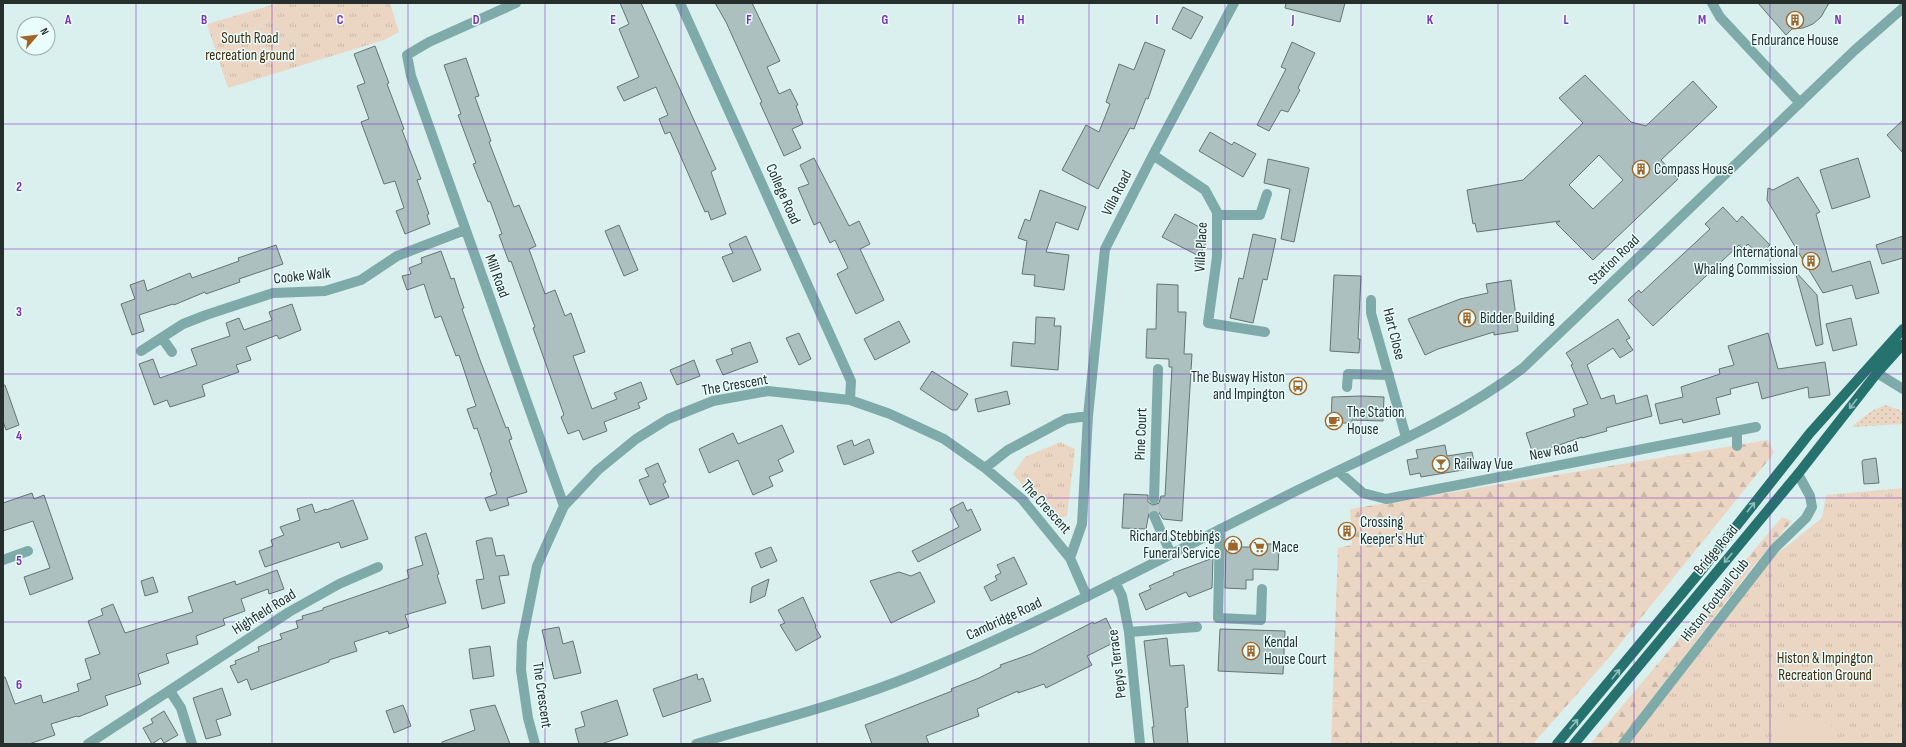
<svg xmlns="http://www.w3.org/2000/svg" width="1906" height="747" font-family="'Sofia Sans Condensed',sans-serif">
<defs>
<pattern id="grass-dots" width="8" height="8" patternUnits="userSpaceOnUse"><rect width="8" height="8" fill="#ebd6c4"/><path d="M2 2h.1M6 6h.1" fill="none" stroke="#c9b8a9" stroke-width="1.8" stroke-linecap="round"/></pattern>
<pattern id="forest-firs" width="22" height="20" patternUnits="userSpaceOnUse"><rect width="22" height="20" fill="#ebd6c4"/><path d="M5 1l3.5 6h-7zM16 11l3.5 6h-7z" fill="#c9b8a9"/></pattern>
<pattern id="park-tufts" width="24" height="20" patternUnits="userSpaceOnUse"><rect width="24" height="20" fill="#ebd6c4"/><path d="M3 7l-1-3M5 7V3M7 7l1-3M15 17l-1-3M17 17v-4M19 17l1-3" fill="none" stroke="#c9b8a9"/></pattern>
</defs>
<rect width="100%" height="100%" fill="#daf0ee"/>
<path fill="url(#grass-dots)" d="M1886,405L1903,411V424L1852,427C1863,417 1872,409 1886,405Z"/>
<path fill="url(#forest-firs)" d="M1768,440L1774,453L1607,660L1533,744H1331L1338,548L1352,545L1350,509Z
M1782,517L1792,521L1751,569L1617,744H1590Z"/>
<path fill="url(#park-tufts)" d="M279,3H390L399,32L384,40L228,88L207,24Z
M1060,442L1075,449L1067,516L1052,520L1013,474L1025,457Z
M1903,488V744H1629L1773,557L1822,518L1826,495Z"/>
<path fill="#ebd6c4" d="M1831,716L1833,744H1773L1770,722Z"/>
<path fill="#acc0bf" stroke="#637674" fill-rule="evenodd" d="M620,3H641L716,169L711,172L726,214L711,220L708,211L705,212L670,132L665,134L659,119L668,115L656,87L624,101L617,87L639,77L619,29L629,24Z
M715,3H752L780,61L767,67L779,94L790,89L798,105L796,106L803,124L792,129L801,148L784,156L760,103L762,102L726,22Z
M1286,3H1345L1340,22L1285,8Z
M1758,3H1829L1821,17L1813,24L1803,28L1792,29L1786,35Z
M1183,7L1203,17L1191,39L1172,29Z
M1145,42L1165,50L1148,99L1146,98L1134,129L1130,128L1098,189L1062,170L1086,125L1099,132L1110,104L1106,102L1119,64L1134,70Z
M1292,42L1315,53L1298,88L1300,90L1288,112L1281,110L1269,131L1257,125L1286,69L1281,67Z
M375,46L389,83L387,84L404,129L402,130L421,179L417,180L429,214L427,215L430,224L405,234L396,211L404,208L395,181L384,184L361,122L369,119L357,86L365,83L354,54Z
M466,58L479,96L475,97L491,141L489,142L514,207L519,205L536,246L529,249L545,294L555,290L565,316L571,313L585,352L573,356L592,409L617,399L614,393L641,382L647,399L638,403L640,408L604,422L607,431L583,440L579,430L568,434L561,417L564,415L533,328L535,327L511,261L509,262L499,235L502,234L490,201L488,202L473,164L476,163L458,115L461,114L444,65Z
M1585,75L1631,122L1646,126L1693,81L1717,107L1661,160L1678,179L1593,260L1556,223L1560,221L1477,232L1475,223L1473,224L1467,190L1523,180L1583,123L1559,98ZM1599,155L1623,180L1593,209L1569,185Z
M1903,120V153L1887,135Z
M1210,132L1232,145L1234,142L1256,154L1243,177L1199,151Z
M814,158L849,226L859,221L870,244L860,249L884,300L856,314L837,274L848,268L835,240L830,243L820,222L814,225L798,188L809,184L800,165Z
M1858,158L1870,197L1832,209L1820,170Z
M1268,159L1309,168L1294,242L1281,239L1290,189L1264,183Z
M1798,177L1820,212L1816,214L1832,272L1870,261L1879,293L1856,299L1852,285L1823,293L1767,200L1768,188L1773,190Z
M1040,190L1086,207L1078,230L1056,222L1046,252L1069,255L1064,290L1034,286L1035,275L1022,274L1027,241L1018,238L1025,219L1030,221Z
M1723,207L1737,222L1742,216L1770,245L1759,256L1748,244L1743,249L1739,245L1653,326L1628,300L1639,290L1641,293L1710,229L1705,224Z
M1175,214L1205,230L1202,238L1207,241L1199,256L1162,237Z
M619,225L638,270L624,276L605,231Z
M1253,234L1276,239L1267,280L1263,279L1253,323L1230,318L1239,278L1243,279Z
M746,236L761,270L733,282L722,257L733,253L729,244Z
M1903,236V258L1882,264L1876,245Z
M276,245L283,264L239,279L240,282L206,294L205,292L174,305L173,304L139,315L144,331L132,335L121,304L135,299L130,285L144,280L147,291L190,273L192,278L239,261L238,258Z
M441,251L451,279L454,278L459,294L464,308L462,309L480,360L506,428L508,427L512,439L509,440L527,492L507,498L509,505L490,511L485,498L497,494L490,473L492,472L477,428L474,429L467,409L476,406L459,355L456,356L441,316L435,318L424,284L407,290L402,276L411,274L409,268L422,263L421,258Z
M1795,271L1817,295L1823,344L1816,346Z
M1334,275L1361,276L1358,339H1360L1359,353L1330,351Z
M1511,280L1518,331L1494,335V332L1438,349L1425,355L1408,319L1460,299L1488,293L1486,284Z
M1157,284L1178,285V312H1186L1184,354H1192L1182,521L1163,519L1158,511L1154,510L1149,513L1146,529L1122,528L1124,494L1148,495V502L1153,505L1159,503L1161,496H1165L1172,367H1169V359L1146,358L1147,329H1156Z
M292,304L301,330L279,339L277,335L246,347L251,360L236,365L239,372L202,385L205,396L170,407L167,400L154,405L139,364L153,359L160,378L197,365L191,349L230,336L226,323L239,318L244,330L272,320L269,312Z
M1036,317L1055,318L1054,326H1061L1058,370L1011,366L1013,342L1035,344Z
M1851,318L1857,345L1833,351L1826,324Z
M1618,319L1630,338L1626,340L1633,350L1620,358L1613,348L1587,365L1601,399L1614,395L1616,404L1647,395L1652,416L1606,428L1607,431L1582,438V437L1533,454L1526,433L1575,416L1573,409L1588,404L1571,365L1573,364L1566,353Z
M899,321L910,342L875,360L864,339Z
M799,333L811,359L799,365L786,338Z
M1768,333L1778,369L1825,362L1830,395L1809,398L1808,387L1762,399L1758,382L1730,389L1731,394L1716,398L1720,414L1683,423L1682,419L1660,424L1655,404L1683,397L1681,387L1720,374L1719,369L1734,365L1728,346Z
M750,342L758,362L723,375L716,360L733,354L731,349Z
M694,360L700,376L677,385L670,370Z
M932,371L968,394L957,410H952L920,389Z
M3,385H5L19,425L6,430L3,421Z
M1007,391L1010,404L978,412L975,399Z
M1361,396L1384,397L1383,421L1352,420V423H1331L1332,397Z
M782,425L794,452L778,460L783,471L769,477L773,486L753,495L738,460L709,473L699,449L733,433L738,444Z
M869,439L874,453L844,465L837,446L852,440L854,446Z
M1445,445L1447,456L1472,452L1475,468L1421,477L1420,473L1410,475L1407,460L1418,458L1416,450Z
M1876,458L1879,483L1864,484L1862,462L1863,460Z
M658,463L666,482L663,484L669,497L650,505L639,480L649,476L645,469Z
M32,493L34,499L44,495L73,579L30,595L24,577L50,568L33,521L3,531V503Z
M353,500L368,539L341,548L339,542L265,567L259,551L273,546L271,540L284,535L280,527L300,520L297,509L312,504L315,513L326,509V510Z
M963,502L967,511L971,509L981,530L918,562L912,551L959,527L950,509Z
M426,533L439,574L437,575L446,603L405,615L409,627L389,634L388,631L354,642L357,651L329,660V662L251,690L247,679L238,683L230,666L236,664L235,661L259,651L258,647L282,639L280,634L298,628L296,621L303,619L302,616L323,610V608L409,578L407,570L423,565L415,537Z
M486,538H492L496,556L504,555L509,575L499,576L505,603L482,609L476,580L484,579L476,541Z
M1250,544H1279L1278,570L1253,569V580H1246V589L1225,588L1226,547H1250Z
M771,547L777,561L761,568L755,553Z
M1014,557L1027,584L991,601L984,587L997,580L995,576L1001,573L997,565Z
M1213,558L1212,588L1189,597L1186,592L1146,610L1139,594L1151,589L1149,586L1174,575L1173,573Z
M277,570L284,589L269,594L268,589L241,599L245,611L223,619L225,625L196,636L198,644L166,654L169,663L138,674L141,684L105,696L108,705L78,717L77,716L51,724L55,735L29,744H3V677H5L15,704L41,695L43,703L79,691L77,684L91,679L85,659L100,654L88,621L103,615L101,609L113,604L125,633L193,612L188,597L235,581L236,585Z
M899,572L911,576L920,572L935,602L891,623L870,581Z
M153,577L158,592L145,596L141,581Z
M769,579L765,596L750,603L752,587Z
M803,597L816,626L815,627L821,637L796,651L780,625L785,623L778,610Z
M1106,618L1117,641L1087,656L1092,665L1046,688L1044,684L1018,693V691L977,709L979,716L926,736L929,744H872L865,725L952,691L951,689L979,678L1001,667L1000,665L1031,654L1093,622L1094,624Z
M559,627L563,644L573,641L581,673L554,679L542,630Z
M1220,629L1285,631L1283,674L1218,671Z
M1167,638L1170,666L1184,665L1188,707L1185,708L1188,744H1154L1152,727H1154L1144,641Z
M490,646L494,676L473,679L469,649Z
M697,674L698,680L703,678L711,701L663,717L653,689Z
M222,688L231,715L216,720L221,735L206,739L193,698Z
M617,700L628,735L601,744H579L575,729L585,726L581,712Z
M403,705L411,726L394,733L386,711Z
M495,705L510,744H442V742L475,730L470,710Z
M164,711L178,735L164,743L161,738L152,744L143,728L153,723L151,719Z"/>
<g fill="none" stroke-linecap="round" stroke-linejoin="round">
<path stroke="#b6c9c8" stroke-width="10" stroke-dasharray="10 5" stroke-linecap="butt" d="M1154,516V499"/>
<path stroke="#7eaba9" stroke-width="10" d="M516,3L429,42L407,55L411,76L564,506
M680,3L851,381L850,400
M1712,3L1720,17L1800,103
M1153,155L1205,190L1217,212V257L1208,323L1265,332
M1217,215H1260L1267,194
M1371,300V313L1406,437
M162,338L172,352
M141,351L183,324L206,315L273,293L325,291L361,280L397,256L465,230
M1877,373L1903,389
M1347,387L1348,374L1389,375
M1737,431V446
M985,468L1008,450L1066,419L1088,416
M1338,471L1363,493L1386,499L1756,427
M1154,499L1158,369
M1154,516L1171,554
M1220,529L1218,618L1261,620L1262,589
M1070,558L1082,524L1088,416L1105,249L1153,155L1234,3
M3,560L28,551
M1115,582L1122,596L1129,632L1140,744
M1129,632L1197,627
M170,691L181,708L192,744
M88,744L289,612L339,584L378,567
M535,744L528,718L521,670L522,642L537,566L564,506L598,470L636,439L668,419L713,401L768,391L850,400L890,414L944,439L985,468L1022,499L1070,558L1087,597
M696,744C769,722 843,704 914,675C1040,624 1160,559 1282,498C1363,457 1451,423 1523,368L1855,50L1903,8
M1623,744L1775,548L1806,518L1812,507L1810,496L1798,474"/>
<path stroke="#26726f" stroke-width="10" d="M1557,744L1704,567L1810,433L1903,329
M1574,744L1798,474L1877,373L1903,344"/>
</g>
<defs><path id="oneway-shaft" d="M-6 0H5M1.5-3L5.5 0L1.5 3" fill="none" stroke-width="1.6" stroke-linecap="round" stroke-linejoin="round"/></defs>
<g stroke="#91bebd">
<use href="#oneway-shaft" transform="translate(1853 404) rotate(128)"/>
<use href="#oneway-shaft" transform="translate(1751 507) rotate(-52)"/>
<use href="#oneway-shaft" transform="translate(1728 558) rotate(130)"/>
<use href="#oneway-shaft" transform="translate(1616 674) rotate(-51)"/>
<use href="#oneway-shaft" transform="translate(1574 724) rotate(-49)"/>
</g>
<path fill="none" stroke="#7b2cbf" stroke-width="1" stroke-opacity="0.55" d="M136,3V744M272,3V744M408,3V744M545,3V744M681,3V744M817,3V744M953,3V744M1089,3V744M1225,3V744M1361,3V744M1498,3V744M1634,3V744M1770,3V744M3,124H1903M3,249H1903M3,374H1903M3,498H1903M3,622H1903"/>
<defs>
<symbol id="building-ring" viewBox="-11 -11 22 22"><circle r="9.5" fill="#e8fdfc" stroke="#a16627" stroke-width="1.5"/><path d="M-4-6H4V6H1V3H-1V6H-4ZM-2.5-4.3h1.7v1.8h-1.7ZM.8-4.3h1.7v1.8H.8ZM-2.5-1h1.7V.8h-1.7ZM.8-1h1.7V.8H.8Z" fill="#a16627"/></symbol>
<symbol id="bus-ring" viewBox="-11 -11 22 22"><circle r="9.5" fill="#e8fdfc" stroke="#a16627" stroke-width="1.5"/><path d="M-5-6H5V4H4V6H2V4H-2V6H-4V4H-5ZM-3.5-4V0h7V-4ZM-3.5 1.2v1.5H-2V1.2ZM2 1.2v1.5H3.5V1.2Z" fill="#a16627"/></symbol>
<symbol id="cafe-ring" viewBox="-11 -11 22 22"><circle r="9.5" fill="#e8fdfc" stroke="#a16627" stroke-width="1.5"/><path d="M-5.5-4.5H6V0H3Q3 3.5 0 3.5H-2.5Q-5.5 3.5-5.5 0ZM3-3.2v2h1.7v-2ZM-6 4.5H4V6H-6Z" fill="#a16627"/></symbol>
<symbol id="bar-ring" viewBox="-11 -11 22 22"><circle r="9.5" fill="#e8fdfc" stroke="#a16627" stroke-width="1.5"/><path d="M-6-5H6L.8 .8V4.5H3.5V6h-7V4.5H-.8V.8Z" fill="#a16627"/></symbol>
<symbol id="shop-ring" viewBox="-11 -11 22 22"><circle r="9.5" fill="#e8fdfc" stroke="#a16627" stroke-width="1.5"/><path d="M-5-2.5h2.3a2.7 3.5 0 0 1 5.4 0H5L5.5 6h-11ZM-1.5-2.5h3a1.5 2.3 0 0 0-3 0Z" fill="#a16627"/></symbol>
<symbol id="supermarket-ring" viewBox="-11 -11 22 22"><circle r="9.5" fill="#e8fdfc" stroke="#a16627" stroke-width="1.5"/><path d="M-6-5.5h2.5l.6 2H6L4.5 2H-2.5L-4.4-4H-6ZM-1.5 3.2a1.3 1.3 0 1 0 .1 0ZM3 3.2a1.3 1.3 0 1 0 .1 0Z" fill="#a16627"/></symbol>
</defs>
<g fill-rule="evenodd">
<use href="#building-ring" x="1785" y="10" width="20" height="20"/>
<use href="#building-ring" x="1631" y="159" width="20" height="20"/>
<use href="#building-ring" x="1801" y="251" width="20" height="20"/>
<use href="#building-ring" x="1457" y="308" width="20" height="20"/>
<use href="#bus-ring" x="1288" y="376" width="20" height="20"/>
<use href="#cafe-ring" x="1324" y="411" width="20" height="20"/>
<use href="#bar-ring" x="1431" y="454" width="20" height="20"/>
<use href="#building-ring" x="1337" y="521" width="20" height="20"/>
<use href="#shop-ring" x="1223" y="535" width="20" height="20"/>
<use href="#supermarket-ring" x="1249" y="537" width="20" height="20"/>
<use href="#building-ring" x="1241" y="641" width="20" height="20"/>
</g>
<g text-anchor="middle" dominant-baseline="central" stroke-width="3" stroke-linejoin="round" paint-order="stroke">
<g font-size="15" fill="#462909" stroke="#e8fdfc">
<text x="250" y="38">South Road<tspan x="250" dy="17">recreation ground</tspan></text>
<text x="1825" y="658">Histon &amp; Impington<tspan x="1825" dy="17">Recreation Ground</tspan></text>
</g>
<g font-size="15" fill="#262e2e" stroke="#e8fdfc" text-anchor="start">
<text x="1795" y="40" text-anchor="middle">Endurance House</text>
<text x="1654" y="169">Compass House</text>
<text x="1798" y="252" text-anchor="end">International<tspan x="1798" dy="17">Whaling Commission</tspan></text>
<text x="1480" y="318">Bidder Building</text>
<text x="1285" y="377" text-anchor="end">The Busway Histon<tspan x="1285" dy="17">and Impington</tspan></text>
<text x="1347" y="412">The Station<tspan x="1347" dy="17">House</tspan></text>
<text x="1454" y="464">Railway Vue</text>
<text x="1360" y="522">Crossing<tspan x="1360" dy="17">Keeper's Hut</tspan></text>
<text x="1220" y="536" text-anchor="end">Richard Stebbings<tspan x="1220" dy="17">Funeral Service</tspan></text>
<text x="1272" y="547">Mace</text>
<text x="1264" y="642">Kendal<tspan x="1264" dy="17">House Court</tspan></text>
</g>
<g font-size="15" fill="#262e2e" stroke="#e8fdfc">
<text transform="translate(1117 193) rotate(-63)">Villa Road</text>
<text transform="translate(783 194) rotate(66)">College Road</text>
<text transform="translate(1201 247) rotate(-87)">Villa Place</text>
<text transform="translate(1614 260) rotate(-44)">Station Road</text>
<text transform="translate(302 276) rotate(-6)">Cooke Walk</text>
<text transform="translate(497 276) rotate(70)">Mill Road</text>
<text transform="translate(1394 334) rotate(76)">Hart Close</text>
<text transform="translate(735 385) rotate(-10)">The Crescent</text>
<text transform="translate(1141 434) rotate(-88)">Pine Court</text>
<text transform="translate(1554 451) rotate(-11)">New Road</text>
<text transform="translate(1046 507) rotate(48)">The Crescent</text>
<text transform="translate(1716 550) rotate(-50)">Bridge Road</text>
<text transform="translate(1715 600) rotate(-52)">Histon Football Club</text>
<text transform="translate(264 612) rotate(-32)">Highfield Road</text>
<text transform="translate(1004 619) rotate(-25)">Cambridge Road</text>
<text transform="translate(1117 664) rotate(-97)">Pepys Terrace</text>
<text transform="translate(542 695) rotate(82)">The Crescent</text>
</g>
</g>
<g font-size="13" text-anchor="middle" font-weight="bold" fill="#7b2cbf" stroke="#e8fdfc" stroke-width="3" stroke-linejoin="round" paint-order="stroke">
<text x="68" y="24">A</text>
<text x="204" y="24">B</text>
<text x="340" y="24">C</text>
<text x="476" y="24">D</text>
<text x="613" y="24">E</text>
<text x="749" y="24">F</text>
<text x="885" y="24">G</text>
<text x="1021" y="24">H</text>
<text x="1157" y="24">I</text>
<text x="1293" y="24">J</text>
<text x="1430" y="24">K</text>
<text x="1566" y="24">L</text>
<text x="1702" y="24">M</text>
<text x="1838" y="24">N</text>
<text x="19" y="191">2</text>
<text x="19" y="316">3</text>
<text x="19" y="440">4</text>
<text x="19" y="565">5</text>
<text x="19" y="689">6</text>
</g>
<rect width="1906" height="747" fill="none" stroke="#262e2e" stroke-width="8"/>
<g transform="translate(36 36) rotate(62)"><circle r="19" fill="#e8fdfc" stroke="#9aaaaa"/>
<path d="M0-3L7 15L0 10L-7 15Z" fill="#a16627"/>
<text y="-6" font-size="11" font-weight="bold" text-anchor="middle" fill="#262e2e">N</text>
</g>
</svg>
